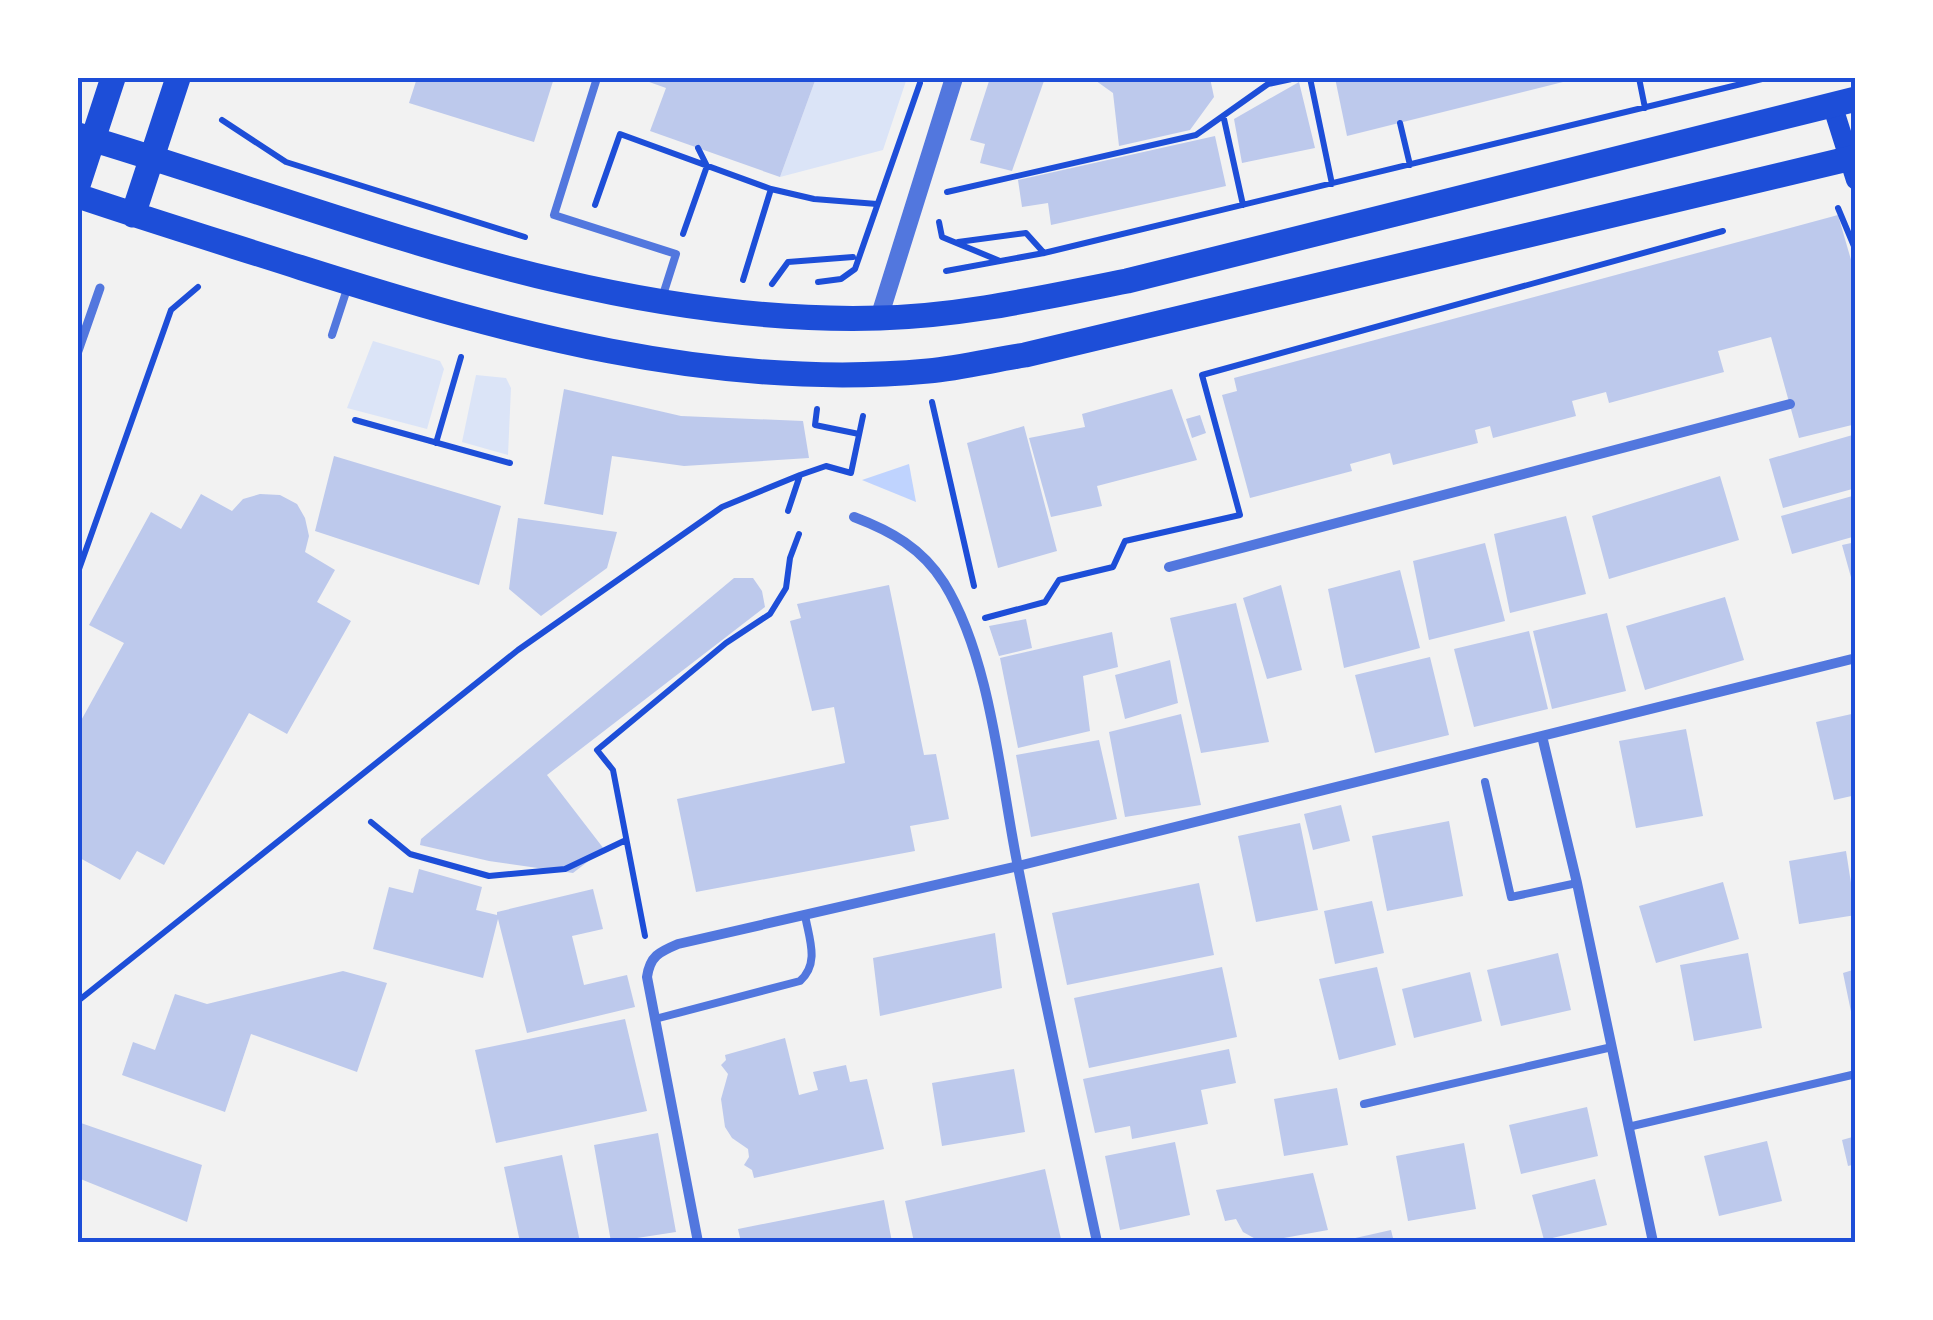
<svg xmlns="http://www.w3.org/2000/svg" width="1933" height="1320" font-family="Barlow,sans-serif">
<rect width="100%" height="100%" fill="#f2f2f2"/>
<path fill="#dbe4f7" d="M816,78H907L883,150L780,177Z
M373,341L440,361L444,369L427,429L347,408Z
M476,375L506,378L511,388L508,455L462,442Z"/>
<path fill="#bfd3fe" d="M909,464L916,502L862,480Z"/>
<path fill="#bdc9ec" d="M417,78H554L534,142L409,103Z
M638,78H816L780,177L650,131L666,88Z
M990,78H1045L1012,171L980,163L985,144L970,140Z
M1092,78H1210L1214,97L1190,130L1119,146L1113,93Z
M1335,78H1575V79L1347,136Z
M1299,82L1315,148L1242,163L1234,119Z
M1215,136L1226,186L1051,225L1048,203L1022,207L1018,180Z
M1838,215L1856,277V424L1799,438L1771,337L1718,351L1724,372L1609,403L1606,392L1572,401L1576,416L1493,438L1490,426L1475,430L1478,443L1393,465L1390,453L1350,464L1352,471L1250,498L1222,395L1237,391L1234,378Z
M564,389L681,416L803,421L809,458L684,466L612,456L603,515L544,504Z
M1172,389L1197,460L1097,486L1102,506L1051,517L1029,438L1085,427L1082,414Z
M1200,415L1206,433L1192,438L1186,419Z
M1024,426L1057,551L998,568L967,443Z
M1856,434V488L1783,508L1769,459Z
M334,456L501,506L479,585L315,531Z
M1720,476L1739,540L1609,579L1592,516Z
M201,494L232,511L243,499L260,494L280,495L297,504L305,518L309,536L305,552L335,570L317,602L351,621L287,734L249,713L164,865L137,851L120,880L78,857V726L124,643L89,625L151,512L181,529Z
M1856,495V536L1792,554L1781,516Z
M1566,516L1586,594L1510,613L1494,534Z
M518,518L617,532L607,568L541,616L509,589Z
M1856,542V588H1854L1842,545Z
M1485,543L1505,621L1429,640L1413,561Z
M1400,570L1420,648L1344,668L1328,589Z
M734,578H753L762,591L765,607L547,775L604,849L573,873L489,861L420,845L421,839Z
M889,585L924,755L936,754L949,819L910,826L915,851L696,892L677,799L845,763L834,707L812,711L790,621L801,618L797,604Z
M1281,585L1302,670L1267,679L1243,598Z
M1725,597L1744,660L1645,690L1626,626Z
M1236,603L1269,742L1201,753L1170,618Z
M1607,613L1626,691L1552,709L1533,631Z
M1026,619L1032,648L999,656L989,626Z
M1529,631L1548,709L1474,727L1454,649Z
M1112,632L1118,667L1083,676L1090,731L1018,748L1000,658Z
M1430,657L1449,735L1375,753L1355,675Z
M1170,660L1178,703L1125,719L1115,675Z
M1856,713V795L1834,800L1816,722Z
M1181,714L1201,805L1125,817L1109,732Z
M1686,729L1703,816L1636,828L1619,741Z
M1099,740L1117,819L1031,837L1016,755Z
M1341,805L1350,841L1313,850L1304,814Z
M1449,821L1463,896L1387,911L1372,836Z
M1300,823L1318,910L1256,922L1238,836Z
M1846,851L1856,915L1799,924L1789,861Z
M419,869L482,887L476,910L497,915V912L593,889L603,929L572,936L584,985L627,975L635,1007L527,1033L498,919L483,978L373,949L389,887L413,893Z
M1723,882L1739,939L1656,963L1639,906Z
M1199,883L1214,955L1067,985L1052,913Z
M1372,901L1384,953L1335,964L1324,911Z
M995,933L1002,988L880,1016L873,958Z
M1558,953L1571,1010L1501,1026L1487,970Z
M1748,953L1762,1028L1694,1041L1680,965Z
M1222,967L1237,1037L1089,1068L1074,998Z
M1377,967L1396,1045L1339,1060L1319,979Z
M1856,969V1026H1854L1843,973Z
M343,971L387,983L357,1072L251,1034L225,1112L122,1075L133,1042L155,1050L175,994L207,1004Z
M1470,972L1482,1021L1414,1038L1402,989Z
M625,1019L647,1111L496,1143L475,1050Z
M785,1038L799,1095L818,1090L813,1072L846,1065L850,1082L867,1079L884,1149L754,1178L752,1170L744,1165L749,1157L748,1149L732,1138L725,1127L721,1099L728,1074L721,1065L726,1060L725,1055Z
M1229,1049L1236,1083L1201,1090L1208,1124L1132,1139L1130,1126L1095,1133L1083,1079Z
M1014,1069L1025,1132L942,1146L932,1083Z
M1337,1088L1348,1145L1284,1156L1274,1099Z
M1587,1107L1598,1156L1521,1174L1509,1125Z
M78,1122L202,1165L187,1222L78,1178Z
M658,1133L676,1232L611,1242L594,1145Z
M1856,1136V1164L1848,1166L1842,1140Z
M1767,1141L1782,1201L1719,1216L1704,1156Z
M1175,1142L1190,1215L1120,1230L1105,1156Z
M1464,1143L1476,1209L1408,1221L1396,1156Z
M562,1155L580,1242H520L504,1167Z
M1045,1169L1061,1239L1047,1242H914L905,1201Z
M1313,1173L1328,1230L1261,1242L1243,1232L1236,1219L1225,1221L1216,1190Z
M1595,1179L1607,1225L1544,1240L1532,1195Z
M884,1200L892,1242H741L738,1229Z
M1391,1230L1394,1242H1342V1241Z"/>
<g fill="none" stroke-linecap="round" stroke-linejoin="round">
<path stroke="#1d4ed8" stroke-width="6" d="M1310,78L1332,184
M1639,78L1645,108
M1224,119L1243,205
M222,120L286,162L525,237
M1400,123L1410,165
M947,192L1196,135L1268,84L1296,78
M595,205L620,134L771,189L814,199L877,204
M1838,208L1856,251
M939,222L942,237L1000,261
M683,234L707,166L698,148
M958,242L1026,233L1044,253
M946,271L1044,253L1766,78
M743,280L771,189
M818,282L841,279L855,269L920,83
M772,284L788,262L853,257
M932,402L974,586
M817,409L815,425L859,434
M355,420L510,463
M436,443L461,357
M788,511L800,475L826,466L851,473L863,416
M78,572L171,310L198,287
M985,618L1045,602L1059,580L1113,567L1125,541L1240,515L1202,375L1723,231
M371,822L410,854L489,876L565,869L626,840
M645,936L613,770L597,750L726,643L770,614L786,588L790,558L799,534
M78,1001L518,650L722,507L800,475"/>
<path stroke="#5277de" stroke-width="8" d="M597,78L554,215L676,254L662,298
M332,335L348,286
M1485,782L1511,897L1577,883
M655,1019L800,981C820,963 809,939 805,915
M1364,1104L1612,1047
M1628,1127L1856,1074"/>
<path stroke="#5277de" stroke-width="9" d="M78,351L100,288"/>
<path stroke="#5277de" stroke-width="10" d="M854,517C891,531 922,548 944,583C990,657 1000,776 1017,862C1042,989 1070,1116 1097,1242
M1169,567L1790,404
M1542,736L1577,883L1653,1242
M698,1242L647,977C650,956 659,952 678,944L1018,866L1856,658"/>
<path stroke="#5277de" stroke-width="18" d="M879,318L954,78"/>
<path stroke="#1d4ed8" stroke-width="20" d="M1832,104L1856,180"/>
<path stroke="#1d4ed8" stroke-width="25" d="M78,135C340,213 601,326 880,318C963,316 1045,297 1127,281L1856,99
M78,185L113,78
M78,196C152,221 227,244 302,268C504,332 713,391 928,371C960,368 993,360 1025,355L1856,157
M133,215L178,78"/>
</g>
<rect width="1933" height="1320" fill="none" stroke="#ffffff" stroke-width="160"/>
<rect x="80" y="80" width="1773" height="1160" fill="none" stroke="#1d4ed8" stroke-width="4"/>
</svg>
